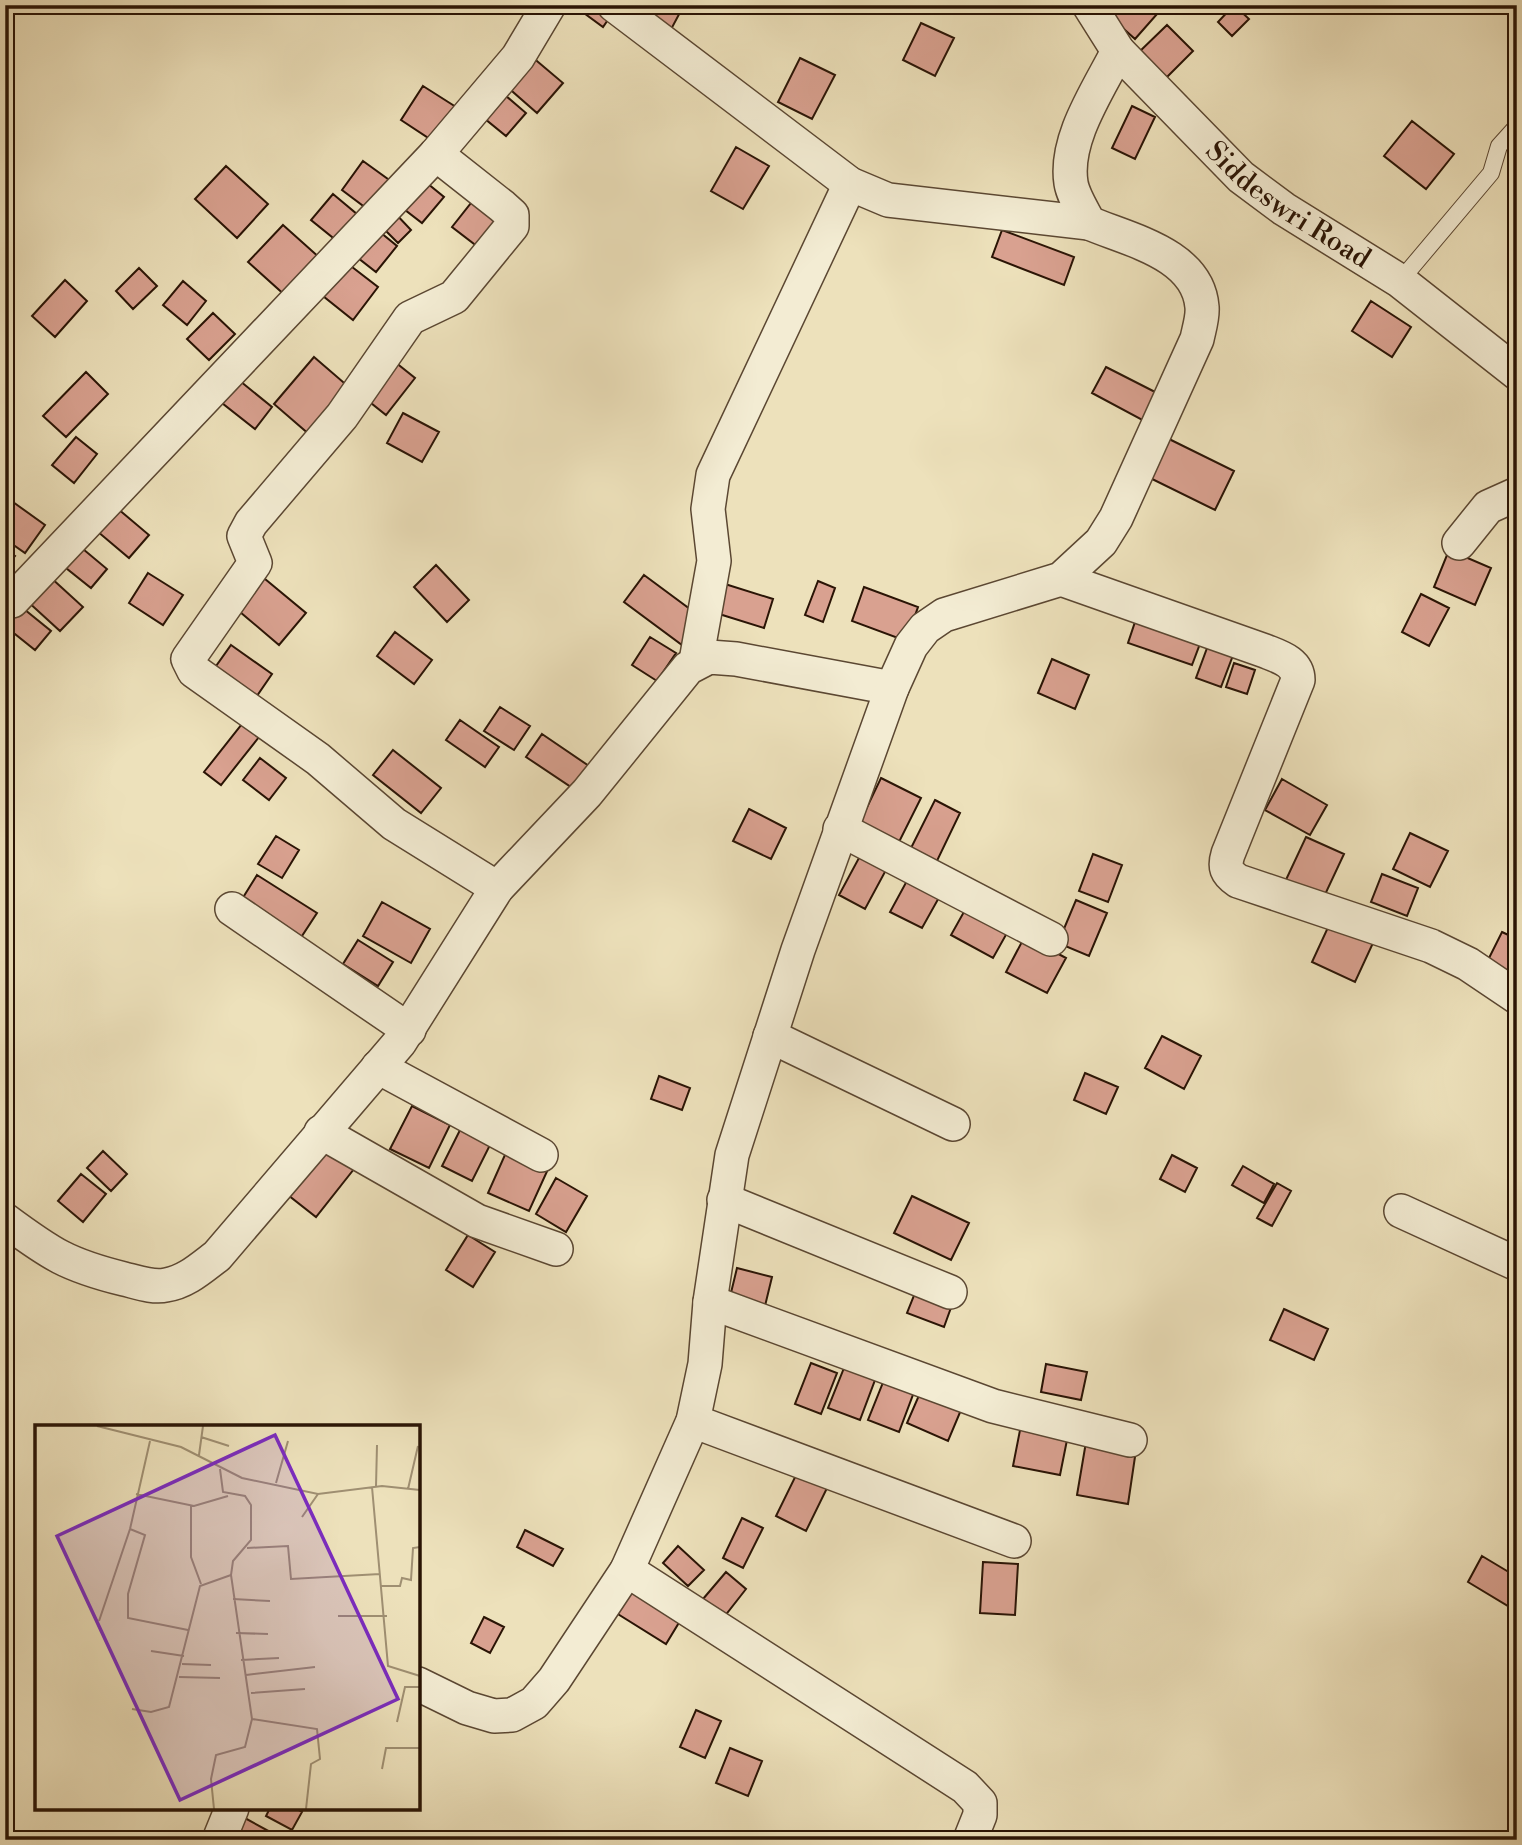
<svg xmlns="http://www.w3.org/2000/svg" width="1522" height="1845" font-family="'Libre Bodoni',serif">
<rect width="100%" height="100%" fill="#ede1bb"/>
<filter id="stains"><feTurbulence type="fractalNoise" baseFrequency=".00286" numOctaves="4"/><feColorMatrix values="0 0 0 0 .2 0 0 0 0 .09 0 0 0 0 .02 0 0 0 .5 -.17"/></filter>
<radialGradient id="worn" r=".72"><stop offset=".6" stop-color="#630" stop-opacity="0"/><stop offset="1" stop-color="#630" stop-opacity=".3"/></radialGradient>
<path fill="#d9a190" stroke="#2a1405" stroke-width="2" d="M573,5H611L616,8L603,27Z
M634,5H684L668,35Z
M1113,5H1165L1135,39L1106,13Z
M1234,5L1249,19L1232,36L1218,22Z
M921,23L954,38L935,76L903,60Z
M1167,25L1193,51L1163,81L1137,54Z
M531,56L563,83L537,113L505,85Z
M800,58L835,75L812,119L778,102Z
M423,86L456,107L433,141L401,120Z
M499,90L526,113L506,136L479,114Z
M1132,106L1155,117L1135,159L1112,148Z
M1412,121L1454,154L1426,189L1384,156Z
M736,147L769,166L743,209L711,191Z
M363,161L392,182L370,211L342,190Z
M226,166L268,204L237,238L195,199Z
M422,179L444,197L422,223L400,206Z
M333,194L358,215L337,241L311,220Z
M475,198L505,221L482,250L452,227Z
M393,211L411,230L398,243L379,224Z
M283,225L321,259L287,297L248,262Z
M375,228L397,246L376,272L353,254Z
M1002,230L1074,257L1064,285L992,257Z
M343,260L378,287L353,320L318,292Z
M139,268L157,286L133,309L116,291Z
M65,280L87,301L55,337L32,316Z
M183,281L206,301L187,325L163,305Z
M1371,301L1411,327L1392,357L1352,331Z
M213,313L235,334L209,360L187,339Z
M314,357L350,388L310,435L274,404Z
M390,358L415,378L386,415L361,395Z
M1106,367L1161,395L1146,422L1092,393Z
M86,372L108,394L66,437L43,416Z
M240,381L272,407L255,429L222,403Z
M403,413L439,432L422,462L387,443Z
M76,437L97,454L74,483L52,465Z
M1167,438L1234,471L1215,510L1148,477Z
M13,502L45,525L25,553L5,539V512Z
M111,503L149,535L129,558L91,526Z
M77,544L107,569L91,588L61,564Z
M5,549L15,556L5,568Z
M1449,550L1491,568L1475,605L1434,587Z
M436,565L469,600L447,622L414,587Z
M148,573L183,595L163,625L129,603Z
M259,574L306,613L279,645L233,606Z
M644,575L702,618L682,645L624,602Z
M49,576L83,607L60,631L26,600Z
M818,581L835,588L823,622L805,615Z
M725,584L773,599L764,628L716,613Z
M864,587L918,607L906,641L852,621Z
M1421,594L1449,608L1429,646L1402,632Z
M19,605L51,631L35,650L5,626Z
M1139,610L1204,633L1192,665L1128,643Z
M395,632L432,660L414,684L377,656Z
M650,637L676,653L657,681L632,665Z
M1210,640L1235,650L1221,687L1196,678Z
M231,645L272,674L250,706L209,676Z
M1052,659L1089,675L1075,709L1038,693Z
M1234,663L1255,670L1247,694L1226,687Z
M500,707L530,726L514,750L484,731Z
M460,720L499,747L485,767L446,740Z
M242,724L259,737L221,785L204,772Z
M542,734L589,766L574,789L526,757Z
M393,750L441,788L421,813L373,775Z
M260,758L286,778L269,800L243,780Z
M881,778L921,798L896,848L857,828Z
M1282,779L1327,805L1310,835L1265,810Z
M935,800L960,813L935,865L909,852Z
M749,809L786,828L771,859L733,841Z
M1410,833L1448,851L1430,887L1393,869Z
M276,836L299,850L282,878L258,864Z
M1306,837L1344,854L1322,901L1284,884Z
M1093,854L1122,865L1108,902L1079,891Z
M860,856L886,870L865,909L839,895Z
M1382,874L1418,888L1407,916L1371,902Z
M257,875L317,913L298,942L239,904Z
M909,877L941,894L922,928L890,912Z
M1076,900L1107,913L1089,956L1058,943Z
M382,902L430,929L411,963L363,936Z
M965,910L1007,933L993,958L951,935Z
M1330,923L1373,943L1355,982L1312,962Z
M1502,932L1517,939V979L1486,964Z
M1025,936L1066,958L1047,993L1006,972Z
M358,940L393,962L378,986L343,964Z
M1162,1036L1201,1056L1184,1089L1145,1068Z
M1085,1073L1118,1087L1106,1114L1074,1100Z
M659,1076L690,1088L682,1110L651,1099Z
M412,1106L450,1125L429,1168L390,1149Z
M462,1126L492,1141L472,1181L442,1166Z
M326,1147L354,1169L316,1217L288,1195Z
M508,1148L549,1167L529,1211L488,1193Z
M103,1151L127,1174L111,1191L87,1168Z
M1172,1155L1197,1168L1185,1192L1160,1179Z
M1243,1166L1274,1184L1264,1203L1232,1185Z
M81,1174L106,1194L83,1222L58,1201Z
M556,1178L587,1196L566,1232L536,1214Z
M1277,1183L1291,1191L1272,1226L1257,1218Z
M912,1196L969,1223L951,1260L894,1233Z
M468,1235L495,1252L473,1287L446,1270Z
M737,1268L772,1277L764,1310L729,1301Z
M917,1288L953,1302L944,1327L907,1313Z
M1284,1309L1328,1329L1314,1360L1270,1340Z
M811,1363L837,1373L821,1414L795,1404Z
M1046,1364L1087,1372L1081,1400L1041,1392Z
M844,1368L875,1380L860,1420L828,1408Z
M884,1380L914,1392L899,1432L868,1420Z
M920,1393L961,1410L948,1441L907,1423Z
M1021,1425L1068,1435L1060,1475L1013,1466Z
M1086,1442L1136,1450L1128,1504L1077,1495Z
M800,1467L830,1482L806,1531L776,1516Z
M742,1518L763,1528L743,1568L723,1558Z
M525,1530L563,1549L553,1566L517,1547Z
M678,1546L704,1570L688,1586L663,1563Z
M1482,1556L1517,1577V1602L1513,1609L1468,1582Z
M983,1562L1018,1564L1015,1615L980,1613Z
M726,1572L746,1589L724,1617L703,1599Z
M631,1583L683,1616L666,1644L613,1611Z
M484,1617L504,1627L490,1653L471,1643Z
M696,1710L721,1721L705,1758L680,1747Z
M730,1748L762,1761L748,1796L716,1783Z
M270,1808H295L302,1812L292,1830L266,1816Z
M243,1817L274,1834L271,1840H231Z"/>
<g fill="none" stroke-linecap="round" stroke-linejoin="round">
<defs>
<path id="service" d="M1400,281L1491,173L1499,146L1517,126"/>
<g id="minor">
<path d="M614,5L850,184L888,200L1089,223"/>
<path id="s1" d="M1089,5L1118,51L1241,177L1284,209L1400,281L1517,373"/>
<path d="M436,154L502,206L512,215V226L454,297L410,318L342,416L251,523L244,536L255,563L188,659L194,671L318,759L394,824L497,888"/>
<path d="M1459,543L1488,507L1517,494"/>
<path d="M1061,579L1265,651C1280,657 1298,662 1298,680L1228,854C1224,867 1226,873 1238,881L1431,946L1468,964L1517,997"/>
<path d="M12,601L436,154L518,57L549,5"/>
<path d="M696,661L714,561L708,509L713,475L850,184"/>
<path d="M840,829L1051,939"/>
<path d="M232,909L409,1030"/>
<path d="M770,1036L953,1124"/>
<path d="M378,1067L541,1155"/>
<path d="M321,1132L477,1221L556,1249"/>
<path d="M724,1200L950,1292"/>
<path d="M1401,1211L1517,1264"/>
<path d="M5,1220C51,1254 67,1265 124,1279C137,1282 153,1288 166,1285C186,1282 201,1268 217,1256L400,1042L497,888L587,793L688,668L709,657L736,659L892,688"/>
<path d="M710,1302L993,1406L1130,1440"/>
<path d="M693,1421L1014,1541"/>
<path d="M627,1570L965,1787L980,1803V1815L970,1840"/>
<path d="M418,1684L467,1708L494,1716L512,1715L534,1703L554,1680L627,1570L693,1421L705,1364L710,1302L732,1155L798,950L892,688L911,646L925,628L944,615L1061,579L1101,542L1116,518L1197,339C1199,329 1203,317 1202,307C1198,254 1129,240 1089,223C1083,211 1073,196 1071,183C1064,139 1099,89 1118,51"/>
<path d="M219,1840L232,1808"/>
</g>
</defs>
<use href="#service" stroke="#5b4732" stroke-width="18"/>
<use href="#minor" stroke="#5b4732" stroke-width="36"/>
<use href="#service" stroke="#f3ecd3" stroke-width="16"/>
<use href="#minor" stroke="#f3ecd3" stroke-width="33"/>
</g>
<g text-anchor="middle" dominant-baseline="central" stroke-width="7" stroke-linejoin="round" paint-order="stroke">
<g font-size="28" fill="#2a1405" stroke="#f3ecd3">
<text stroke="none"><textPath href="#s1" startOffset="285">Siddeswri Road</textPath></text>
</g>
</g>
<g transform="translate(35 1425)">
<rect width="385" height="385" fill="#ede1bb"/>
<path fill="none" stroke="#9f8f72" stroke-width="2" d="M62,1L146,22L207,53L283,69L347,61L385,65M166,12L194,21M164,30L168,1M241,58L253,16M341,61L342,20M337,62L353,241L385,251M373,64L383,21M101,69L159,81L193,71M156,81V132L166,159M267,92L283,69M95,104L110,110L93,169V193L153,205M212,123L253,121L256,154L345,149M345,161H365L367,153L376,155L378,123L385,122M198,174L235,176M303,191H352M64,196L95,104L115,16M201,208L233,209M116,226L149,231M206,235L244,233M147,239L176,240M211,250L280,242M144,252L185,253M216,268L270,264M97,284L116,287L134,282L165,161L196,150M217,294L282,304L285,334L276,339L271,384M362,297L370,262H385M347,344L351,323H385M179,384L176,354L181,330L210,322L217,294L196,150L198,136L216,115V80L210,71L188,67L185,44"/>
<path fill="#7b2cbf" fill-opacity="0.15" stroke="#7b2cbf" stroke-width="3.5" d="M240,10L363,274L145,375L22,111Z"/>
<rect width="385" height="385" fill="none" stroke="#2a1405" stroke-width="3.5"/>
</g>
<rect width="1522" height="1845" fill="none" stroke="#ede1bb" stroke-width="28"/>
<rect x="7" y="7" width="1508" height="1831" fill="none" stroke="#2a1405" stroke-width="3.5"/>
<rect x="14" y="14" width="1494" height="1817" fill="none" stroke="#2a1405" stroke-width="2"/>
<rect width="100%" height="100%" filter="url(#stains)"/>
<rect width="100%" height="100%" fill="url(#worn)"/>
</svg>
